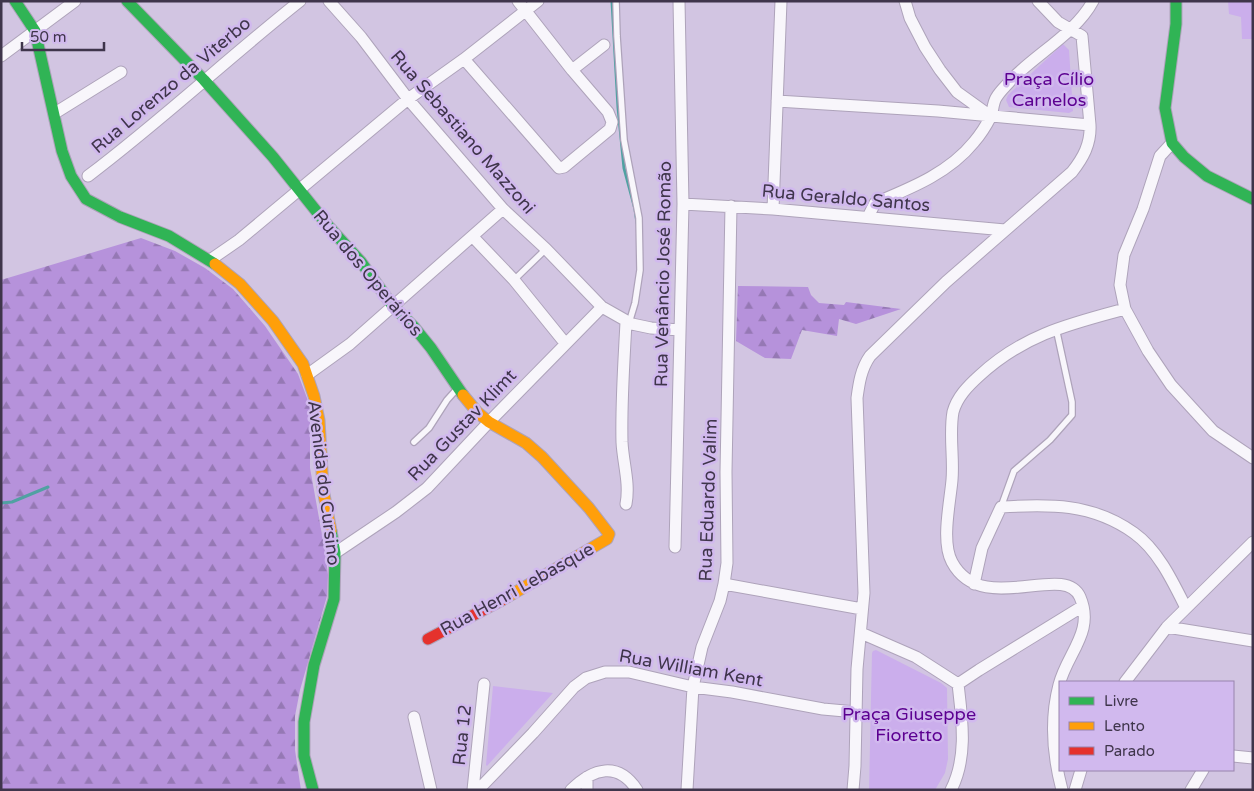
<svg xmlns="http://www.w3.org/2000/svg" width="1254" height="791" font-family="'Varela Round',sans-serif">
<defs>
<pattern id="forest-firs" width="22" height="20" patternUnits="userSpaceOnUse" patternTransform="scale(1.25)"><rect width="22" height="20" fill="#b692db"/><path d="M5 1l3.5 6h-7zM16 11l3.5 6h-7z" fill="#9578b4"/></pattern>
</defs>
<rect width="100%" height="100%" fill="#d2c5e2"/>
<path fill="#cbaeec" d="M1228,1H1253V39H1242L1241,17L1229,14Z
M1063,44L1069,50L1073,111L1069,113L1009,107L1006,100L1008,95Z
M876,650L941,683L947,688L948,759L945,773L935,790H869L872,653L873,651Z
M493,686L553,693L487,766L486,765Z"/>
<path fill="url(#forest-firs)" d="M141,238L175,251L205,268L233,289L265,326L298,374L310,406V468L325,551L328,575L327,596L300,690L295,716V750L301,790H1V280Z
M738,286L808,287L811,295L819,303L844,305L846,302L901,309L856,324L839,319L837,336L802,330L791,359L765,358L736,341Z"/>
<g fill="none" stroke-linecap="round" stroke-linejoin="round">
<path stroke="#50a1a2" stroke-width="3" d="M612,1L618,107L624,168L635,209L637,223
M1,503L12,502L48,487"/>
<defs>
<path id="lane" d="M616,1L617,36L624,140L639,218L640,270L635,303L629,323
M514,280L546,249
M414,442L429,428L447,400L456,390
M1001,507L1014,471L1050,440L1072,415V402L1056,328"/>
<path id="street" d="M329,1L361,37L408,99L503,209L546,249L602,307L632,324L651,328L680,330
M905,1L910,18L925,47L940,70L957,92L989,115
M1,56L75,1
M464,59L559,168L564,167L610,129L612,122L608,112L572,70L518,1
M572,70L604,45
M777,101L938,111L1090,125
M55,113L121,72
M1172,143L1160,156L1143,209L1124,255L1120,285L1125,309L1148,351L1171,385L1213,431L1253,458
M88,176C161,121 228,58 300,1
M683,204L773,209L1005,230
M773,209L781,1
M868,217L875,203C911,188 949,173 974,142C980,135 987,124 991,116C993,110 993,103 996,98C1000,91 1006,86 1011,80C1036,54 1076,33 1093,1
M473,237L514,280L565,343
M210,260L239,240L408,99L464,59L538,1
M307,375L350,344L503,209
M626,504C630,483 623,463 622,442C621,402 624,362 626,322
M675,547L683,204L679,1
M335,553L396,512L427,488L489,422L602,307
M724,584L862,609
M974,584L982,548L1001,507C1049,504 1092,503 1134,533C1158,550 1173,582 1186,608
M1167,627L1253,641
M861,633L916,657L958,684
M1125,682L1167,627L1253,542
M958,684L979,670L1083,606
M414,717L431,790
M1233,756L1253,758
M473,790L484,684
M478,790L533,733L574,687L586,678L605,672H629L693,687L732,692L823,709L856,712
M571,790C593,768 618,761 637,790
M587,790V777
M687,790L693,687L702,647L720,601L724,584L727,563L726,472L731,206
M853,790L855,766L857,669L864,593L857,398C859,383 861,369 870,356L946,282L1072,172C1083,158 1091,144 1090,125L1082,36L1058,22L1038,1
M951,790C968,757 962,719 958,684
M1062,790C1053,756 1050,719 1059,685C1067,653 1095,632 1080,597C1064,561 982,618 952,562C941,542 950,503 952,480C954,458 949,434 953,412C957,397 968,386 979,376C1023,335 1069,324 1125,309
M1075,790L1081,770
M1191,790L1203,770"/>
<path id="fast" d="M15,1L35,31L62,151L71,176L86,199L120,217L169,236L215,264
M127,1L204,80L273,157L329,227L361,262L392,305L414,327L431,348L463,395
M1176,1V24L1165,108L1172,143L1184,157L1207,176L1253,199
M313,790L304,756V722L314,665L334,599L335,553L331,531"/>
<path id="slow" d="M215,264L240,284L273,321L303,364L314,396L319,420L323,489L331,531
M463,395L477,412L489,422L526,443L542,457L589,508L609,534L607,539L502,600"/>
<path id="jam" d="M428,639L502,600"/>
</defs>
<use href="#lane" stroke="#aea3ba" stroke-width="8"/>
<use href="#street" stroke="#aea3ba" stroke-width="13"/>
<use href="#fast" stroke="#aea3ba" stroke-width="13"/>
<use href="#slow" stroke="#aea3ba" stroke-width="13"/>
<use href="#jam" stroke="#aea3ba" stroke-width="13"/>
<use href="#lane" stroke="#f8f6fb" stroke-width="5.5"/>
<use href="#street" stroke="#f8f6fb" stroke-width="11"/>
<use href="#fast" stroke="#30b455" stroke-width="11"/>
<use href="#slow" stroke="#ff9f0a" stroke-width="11"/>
<use href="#jam" stroke="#e5322d" stroke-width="11"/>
</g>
<g text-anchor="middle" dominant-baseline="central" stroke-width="5" stroke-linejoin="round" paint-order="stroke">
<g font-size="18" fill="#5c0091" stroke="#d1b9ee">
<text x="1049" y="79">Praça Cílio<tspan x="1049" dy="21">Carnelos</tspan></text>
<text x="909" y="714">Praça Giuseppe<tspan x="909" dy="21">Fioretto</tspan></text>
</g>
<g font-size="18" fill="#3f354b" stroke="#d1b9ee">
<text transform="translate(171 85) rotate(-40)">Rua Lorenzo da Viterbo</text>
<text transform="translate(463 132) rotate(49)">Rua Sebastiano Mazzoni</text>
<text transform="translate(846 198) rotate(5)">Rua Geraldo Santos</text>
<text transform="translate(368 273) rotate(50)">Rua dos Operários</text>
<text transform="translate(663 274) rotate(-89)">Rua Venâncio José Romão</text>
<text transform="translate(462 425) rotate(-46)">Rua Gustav Klimt</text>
<text transform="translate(324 483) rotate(83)">Avenida do Cursino</text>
<text transform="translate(708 500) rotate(-88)">Rua Eduardo Valim</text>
<text transform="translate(517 589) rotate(-29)">Rua Henri Lebasque</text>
<text transform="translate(691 668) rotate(10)">Rua William Kent</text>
<text transform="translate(462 735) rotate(-84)">Rua 12</text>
</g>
</g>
<rect width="1254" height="791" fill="none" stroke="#3f354b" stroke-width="5"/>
<rect x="1059" y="681" width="175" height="90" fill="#d1b9ee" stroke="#9784ad"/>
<rect x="1069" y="697" width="25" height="8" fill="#30b455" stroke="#9784ad"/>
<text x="1104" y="706" font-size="15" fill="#3f354b">Livre</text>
<rect x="1069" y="722" width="25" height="8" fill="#ff9f0a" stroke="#9784ad"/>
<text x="1104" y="731" font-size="15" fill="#3f354b">Lento</text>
<rect x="1069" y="747" width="25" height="8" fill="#e5322d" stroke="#9784ad"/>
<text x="1104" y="756" font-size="15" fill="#3f354b">Parado</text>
<path d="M22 42v8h82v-8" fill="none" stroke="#3f354b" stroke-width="2.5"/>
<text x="30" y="42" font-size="15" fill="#3f354b" stroke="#d1b9ee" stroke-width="4" paint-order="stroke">50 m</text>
</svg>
